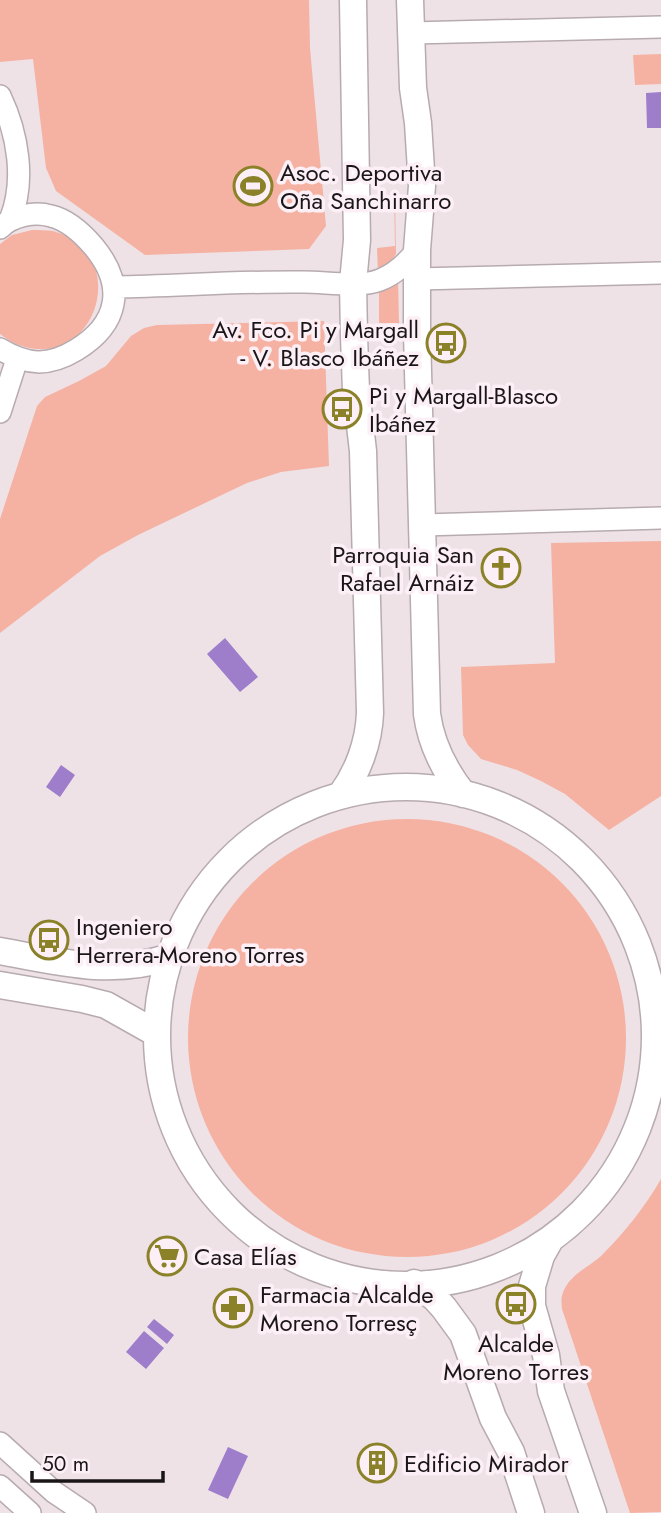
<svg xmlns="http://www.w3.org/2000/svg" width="661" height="1513" font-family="Jost,sans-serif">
<rect width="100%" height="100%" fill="#eee2e7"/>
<path fill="#f5b2a2" d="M0,0H309L310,48L326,226L309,249L145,255L56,191L46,168L33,59L0,62Z
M661,54V84L635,85L633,55Z
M394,195H395L396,254L387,267L378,273L377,248L395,246Z
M32,230C39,230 46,230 53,231C134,253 96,373 19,345C12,343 6,338 0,334V244L12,235Z
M398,277L399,323H379V288Z
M324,321L329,466L281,472L247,483L138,535L100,556L0,633V519L37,406L45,397L79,381L106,366L131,336L144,328L157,325Z
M661,541V796L609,830L565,794L541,781L517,770L481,759L468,745L463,735L461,667L555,663L551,543Z
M188 1038a219 219 0 1 1 438 0a219 219 0 1 1-438 0Z
M661,1179V1512L630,1513L562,1309C561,1301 561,1295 565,1288C573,1273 589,1267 601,1256C625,1232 644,1208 661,1179Z"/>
<path fill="#9e7dcb" d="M661,92V128H647L646,93Z
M225,638L258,677L240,692L207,654Z
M61,765L75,775L60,797L46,787Z
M154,1319L174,1335L167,1344L147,1327Z
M144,1331L164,1348L146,1369L126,1352Z
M228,1447L248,1456L228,1499L208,1490Z"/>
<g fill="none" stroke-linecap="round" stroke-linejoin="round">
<defs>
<path id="minor" d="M411,33L661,27
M0,96C18,134 26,181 10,220
M0,228C12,216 34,211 51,216C68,220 83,234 94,247C126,286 119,324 76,350C48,367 27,365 0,349
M417,279L661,273
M115,287C178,286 241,281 304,282C327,282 359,288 380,280C395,274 407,263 417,250
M0,412L17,359
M423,525L661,518
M0,1443L54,1492L85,1513
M0,1486L30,1513"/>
<path id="tertiary" d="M410,0L413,88L418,123L422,186L417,250V333L427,714C431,744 445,771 463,794
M157 1036a249 249 0 1 1 498 0a249 249 0 1 1-498 0Z
M341,795C358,772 369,742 370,713L363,451L356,391L354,336L353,283L357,240L353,0
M0,951C59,962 111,976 170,957
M0,985L82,999L106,1005L154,1032
M550,1240L541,1256L532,1286V1306L546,1355L551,1391L593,1513
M414,1283L434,1297L444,1308L463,1334L493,1418L511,1452L531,1513"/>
</defs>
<use href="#minor" stroke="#b7abb0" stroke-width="24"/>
<use href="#tertiary" stroke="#b7abb0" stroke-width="29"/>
<use href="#minor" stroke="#fff" stroke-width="21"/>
<use href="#tertiary" stroke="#fff" stroke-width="26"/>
</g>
<defs>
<symbol id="stadium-ring" viewBox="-11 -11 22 22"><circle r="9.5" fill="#fceff5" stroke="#8b8128" stroke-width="1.5"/><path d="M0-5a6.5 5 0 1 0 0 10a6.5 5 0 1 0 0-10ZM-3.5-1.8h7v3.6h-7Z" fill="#8b8128"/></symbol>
<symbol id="bus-ring" viewBox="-11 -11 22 22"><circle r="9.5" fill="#fceff5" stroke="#8b8128" stroke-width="1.5"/><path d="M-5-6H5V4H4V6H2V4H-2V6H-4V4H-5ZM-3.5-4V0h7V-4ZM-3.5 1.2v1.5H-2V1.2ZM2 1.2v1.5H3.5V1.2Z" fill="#8b8128"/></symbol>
<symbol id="church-ring" viewBox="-11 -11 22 22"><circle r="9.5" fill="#fceff5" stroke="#8b8128" stroke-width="1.5"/><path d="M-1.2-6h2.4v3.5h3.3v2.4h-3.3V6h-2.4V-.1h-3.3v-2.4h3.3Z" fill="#8b8128"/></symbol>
<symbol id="supermarket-ring" viewBox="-11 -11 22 22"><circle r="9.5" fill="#fceff5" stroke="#8b8128" stroke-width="1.5"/><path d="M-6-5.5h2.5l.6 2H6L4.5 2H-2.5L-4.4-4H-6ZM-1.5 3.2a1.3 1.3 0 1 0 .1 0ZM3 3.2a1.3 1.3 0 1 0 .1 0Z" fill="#8b8128"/></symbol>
<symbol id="pharmacy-ring" viewBox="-11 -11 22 22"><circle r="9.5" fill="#fceff5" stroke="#8b8128" stroke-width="1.5"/><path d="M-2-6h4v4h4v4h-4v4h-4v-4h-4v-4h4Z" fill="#8b8128"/></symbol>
<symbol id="building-ring" viewBox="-11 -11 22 22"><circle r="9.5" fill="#fceff5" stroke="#8b8128" stroke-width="1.5"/><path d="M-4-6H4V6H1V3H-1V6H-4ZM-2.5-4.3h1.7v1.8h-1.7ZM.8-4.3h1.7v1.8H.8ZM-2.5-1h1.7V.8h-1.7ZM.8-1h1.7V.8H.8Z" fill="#8b8128"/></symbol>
</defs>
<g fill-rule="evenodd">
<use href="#stadium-ring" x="231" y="164" width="44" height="44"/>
<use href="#bus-ring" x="424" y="321" width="44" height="44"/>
<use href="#bus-ring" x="320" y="387" width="44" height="44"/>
<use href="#church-ring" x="479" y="546" width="44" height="44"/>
<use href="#bus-ring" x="27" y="918" width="44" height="44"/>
<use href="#supermarket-ring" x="145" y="1234" width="44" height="44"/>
<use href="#bus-ring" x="494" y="1282" width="44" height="44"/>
<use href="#pharmacy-ring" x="211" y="1286" width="44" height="44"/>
<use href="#building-ring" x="355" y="1441" width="44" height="44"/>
</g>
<g text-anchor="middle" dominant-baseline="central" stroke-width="7" stroke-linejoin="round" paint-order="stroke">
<g font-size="24" fill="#1a1618" stroke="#fceff5" text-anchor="start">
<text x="280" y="172">Asoc. Deportiva<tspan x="280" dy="28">Oña Sanchinarro</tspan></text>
<text x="419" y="329" text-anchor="end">Av. Fco. Pi y Margall<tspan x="419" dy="28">- V. Blasco Ibáñez</tspan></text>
<text x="369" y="395">Pi y Margall-Blasco<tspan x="369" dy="28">Ibáñez</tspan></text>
<text x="474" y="554" text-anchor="end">Parroquia San<tspan x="474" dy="28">Rafael Arnáiz</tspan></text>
<text x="76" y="926">Ingeniero<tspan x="76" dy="28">Herrera-Moreno Torres</tspan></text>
<text x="194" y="1256">Casa Elías</text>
<text x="260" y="1294">Farmacia Alcalde<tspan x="260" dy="28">Moreno Torresç</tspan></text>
<text x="516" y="1343" text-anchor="middle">Alcalde<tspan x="516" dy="28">Moreno Torres</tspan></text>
<text x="404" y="1463">Edificio Mirador</text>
</g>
</g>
<path d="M32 1471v10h131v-10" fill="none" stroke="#1a1618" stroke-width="3.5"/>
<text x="42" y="1471" font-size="21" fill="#1a1618" stroke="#fceff5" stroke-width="5" paint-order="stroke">50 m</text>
</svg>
